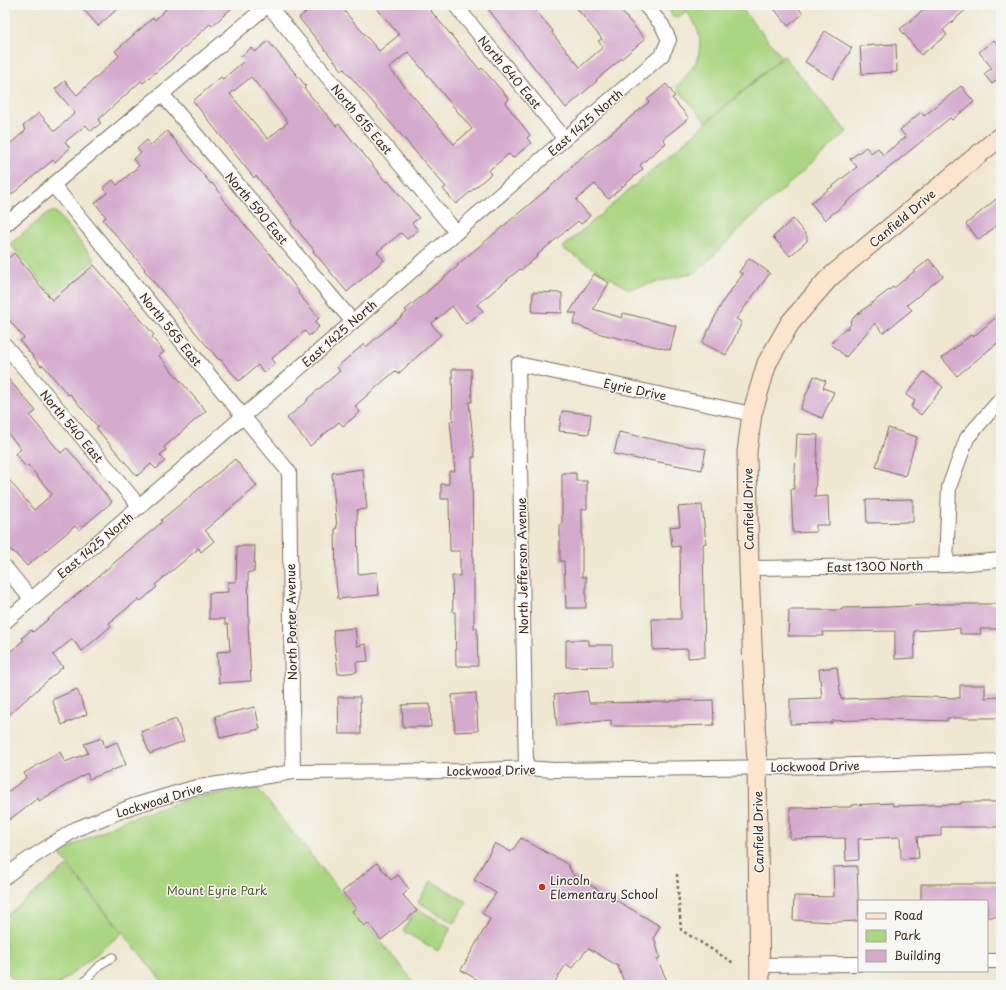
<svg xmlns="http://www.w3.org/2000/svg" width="1006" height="990" font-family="'Playpen Sans',sans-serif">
<rect width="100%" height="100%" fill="#f6f6f2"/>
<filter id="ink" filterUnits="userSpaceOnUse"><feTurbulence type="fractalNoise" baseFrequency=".025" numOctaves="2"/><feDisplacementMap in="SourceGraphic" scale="8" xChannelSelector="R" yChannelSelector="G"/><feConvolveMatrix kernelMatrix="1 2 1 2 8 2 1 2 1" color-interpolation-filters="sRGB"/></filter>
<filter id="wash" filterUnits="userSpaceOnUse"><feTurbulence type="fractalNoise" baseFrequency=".012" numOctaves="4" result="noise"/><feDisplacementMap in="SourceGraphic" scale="16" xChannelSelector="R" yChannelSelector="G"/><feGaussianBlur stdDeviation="0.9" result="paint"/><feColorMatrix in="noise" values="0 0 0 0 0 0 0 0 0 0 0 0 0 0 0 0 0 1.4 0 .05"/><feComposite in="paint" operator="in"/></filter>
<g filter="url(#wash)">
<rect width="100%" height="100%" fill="#efe7d1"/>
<path fill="#aad581" stroke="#728050" d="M676,5H739L782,57L706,122L676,87C701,64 710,39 686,11L676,19L669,11Z
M784,56L847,132L752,217L697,272L629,289L562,248Z
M49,212H56L95,260L53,296L10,244Z
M257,788L416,985H165L59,853L122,821L194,797Z
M67,866L122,933L58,985H18L5,969V917Z
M431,881L467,902L454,923L418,902Z
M416,908L451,928L438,951L403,931Z"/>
<g id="blocks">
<path fill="#d4aacd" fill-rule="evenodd" d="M80,5H122L98,26Z
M170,5H235L212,26L210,24L174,57L143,83L141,81L98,120L101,123L91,131L86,125L65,142L70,148L55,162L53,160L11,195L5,188V148L26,130L23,126L39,113L55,131L75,113L55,89L65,81L77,95L119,56L115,51L153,18L155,20Z
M300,5H339L379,51L399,35L374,5H426L480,70L482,68L509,99L505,103L530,135L527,138L531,143L513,158L509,154L488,171L491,174L456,204L443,189L446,187L344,69L342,70L299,18L306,12ZM408,52L472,129L454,144L389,68Z
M485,5H531L553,31L552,33L580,67L603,47L598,41L602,39L574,5H616L645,39L596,80L597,81L566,108Z
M771,5H796L803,14L788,26Z
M930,5H971L943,30L947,35L921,55L900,29Z
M825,31L852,48L833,79L805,62Z
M994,40L1001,48V78L1000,77L992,84L984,74L992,68L979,52Z
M268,41L306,86L304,88L336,126L339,124L386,182L388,181L419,218L412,223L418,230L407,239L401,233L377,252L384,260L347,292L313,251L314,250L291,223L293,221L256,176L254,178L193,101L221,77L223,79L244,61L240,57L251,48L255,52ZM251,77L288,122L268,139L230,94Z
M896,44L897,72L862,74L860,46Z
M666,84L675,96L672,98L689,118L663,139L666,143L640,165L643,169L608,199L595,184L576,200L590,216L581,224L578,221L537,255L538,256L521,270L520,269L477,305L483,311L466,324L452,306L431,324L441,335L398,374L395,371L355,406L360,412L343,426L339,422L310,446L287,418L308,400L307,399L340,371L337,367L364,344L366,347L407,312L405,310L458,266L457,265L550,187L572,167L571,166L649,102L647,100Z
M961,86L974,102L952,120L950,118L825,220L811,203L857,167L850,159L866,147L871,153L878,148L883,155L906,137L900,130L921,112L924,116Z
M167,131L211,184L212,183L222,195L221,197L280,266L299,292L298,293L319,318L315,322L319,327L309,336L305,331L271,359L275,364L264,373L258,365L239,381L220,359L219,360L183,318H184L144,270L145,269L103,220L106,217L95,203L107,193L103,188L113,180L117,185L139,166L133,159L141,153L137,149L147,140L151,145Z
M1001,195V222L979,240L966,224Z
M793,219L807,236V241L790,256L773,237Z
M14,253L52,300L94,265L154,335L152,337L164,352L159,356L206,411L164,447L166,450L160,455L165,461L156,469L151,464L137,476L96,428L98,427L70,394L68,395L43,365L41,366L20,341L24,338L5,315V261Z
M749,258L770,273L736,319L742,322L726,355L702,343L723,301L743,274L739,272Z
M929,259L943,276L907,305L912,310L883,333L875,323L846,357L831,344L845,328L847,329L851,324L850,322L854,317L893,287L894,288Z
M594,274L609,283L593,309L622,318L623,313L676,326L670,350L601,334L573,324L577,313H569Z
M533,292L562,293V313L532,312Z
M1001,313V340L957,376L942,358L971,335L973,337Z
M452,369H471L472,402H469L475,457H472L473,575H474V628H477L478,666H456L455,612H453L452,576H460V551H450L449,499H441V484H449V471H455L450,421H453Z
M924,372L943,387L921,415L911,407L915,401L906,395Z
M5,375L36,411L30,416L61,453L67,448L112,502L79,530L75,526L27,566L13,551L12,552L5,543V475L34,510L52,494L28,465L26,467L15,454L21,449L5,430Z
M814,376L826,381L823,388L834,392L822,418L800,409Z
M562,411L591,414L589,434L559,431Z
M888,428L917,437L905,476L876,467Z
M619,432L670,443L706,449L702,470L643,459L642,460L614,454Z
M797,434L818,435L815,497L828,496L829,525H816V532L793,533L791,489H794Z
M235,459L257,486L205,530L214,541L201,552L199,548L155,585L157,587L141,601L139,599L109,623L111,626L82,651L72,639L53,655L63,667L5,718V656L24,640L22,638L31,630L33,632L162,522L161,520Z
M363,469L367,509L357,510L358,574L377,572L379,595L338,599L336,581L335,528H337L332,473Z
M562,473H576V481H587V509H582V577H586V608H566L564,561H560V524L562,525Z
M913,499V522L867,523L866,500Z
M702,505L706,543L703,544L705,657L688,658V649L653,650L652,619H681L680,546L672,547L670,527L680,526L678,507Z
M237,546H255L254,572H248L249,623L248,624L251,681L219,683L217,652L230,651L228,624H225V619H209V593L228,592V582H236Z
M942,604H999V629H980L981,634H960V628L914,631L915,658L895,659V631L823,632V636H788L789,610H842V608L890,607Z
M355,628L357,646L366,644L368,661L356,662L357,672L338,674L333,630Z
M566,640H589V645H612V666L566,667Z
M837,667L841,699L900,697V696L960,698V685H985V698L1001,697V718H947V721L885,719L832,721V723L790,724V699L822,698L819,669Z
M77,689L87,714L62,725L52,700Z
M587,691L589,703L671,702V701L713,700L714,725L672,726H611V720L557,726L554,695Z
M476,693L478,731L455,732L452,695Z
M338,697H360L361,734H339Z
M430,704L431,727H403L402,705Z
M255,707L260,729L220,738L215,716Z
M176,719L184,741L150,754L141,732Z
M102,738L105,747L117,742L126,765L89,779L87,773L39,801L38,798L5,823V794L26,778L24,773L60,752L65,762L88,753L84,744Z
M961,802H1001V827H941V836L917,837L919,858L901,859L900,837L858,839L859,860L846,861L845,838L790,839V808L851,807V805L893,803V806L961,804Z
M521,838L565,863L568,865L573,875L660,926L654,937L660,958L657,959L669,985H625L618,966L588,948L572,968L566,964L553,985H486L461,970L490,919L482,913L496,893L474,880L495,843L511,852Z
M377,863L391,880L398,875L409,889L403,895L417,911L381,940L368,923L364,926L352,911L356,908L342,892Z
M857,866L859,921L835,922L793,920L794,896L834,897L833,867Z
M921,884H1001V917H987V901H921Z"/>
</g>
</g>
<g filter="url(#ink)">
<use href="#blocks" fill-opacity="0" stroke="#7a6c5d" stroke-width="1"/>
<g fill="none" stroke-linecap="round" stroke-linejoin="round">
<defs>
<path id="lane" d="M81,985L100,965L113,957"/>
<path id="street" d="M268,5L456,232
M455,5L565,139
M162,94L353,322
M53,185L289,472L293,772
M5,225L268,5
M5,345L140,507
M946,565L949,487L967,438L1001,399
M5,567L31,599
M749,568L946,565L1001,560
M5,622L662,55L669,40L662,25L645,5
M526,768L518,364L752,414
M5,877L23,863L76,829L133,806L193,788L293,772L463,771L526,768L554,770L782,767L1001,761
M987,961H1001
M760,965L859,964"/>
<path id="secondary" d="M760,985L757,768L749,568L747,452L752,414L767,363L790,323L829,278L1001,136"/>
</defs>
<use href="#lane" stroke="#7a6c5d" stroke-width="9"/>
<use href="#street" stroke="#7a6c5d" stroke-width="16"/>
<use href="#secondary" stroke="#7a6c5d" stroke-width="21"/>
<path stroke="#7a6c5d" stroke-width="2.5" stroke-dasharray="3 3" stroke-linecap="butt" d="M677,874L681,930L735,964"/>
<use href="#lane" stroke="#fff" stroke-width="7"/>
<use href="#street" stroke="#fff" stroke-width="14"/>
<use href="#secondary" stroke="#fce5cf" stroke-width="19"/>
</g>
</g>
<circle fill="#c8321e" stroke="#f6f6f2" stroke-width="1.5" cx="542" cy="887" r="4"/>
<g text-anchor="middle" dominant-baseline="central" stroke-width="3" stroke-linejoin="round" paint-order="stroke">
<g font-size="12" fill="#3b2a1e" stroke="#f6f6f2">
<text transform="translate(510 72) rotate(50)">North 640 East</text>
<text transform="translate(362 119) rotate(50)">North 615 East</text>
<text transform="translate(585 122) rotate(-41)">East 1425 North</text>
<text transform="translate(257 208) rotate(50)">North 590 East</text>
<text transform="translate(902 218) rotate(-40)">Canfield Drive</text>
<text transform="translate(171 329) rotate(51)">North 565 East</text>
<text transform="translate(339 333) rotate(-41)">East 1425 North</text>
<text transform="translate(635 389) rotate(12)">Eyrie Drive</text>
<text transform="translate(72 426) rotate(50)">North 540 East</text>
<text transform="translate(748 509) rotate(-91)">Canfield Drive</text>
<text transform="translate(95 545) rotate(-40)">East 1425 North</text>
<text transform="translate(522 566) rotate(-91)">North Jefferson Avenue</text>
<text transform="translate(875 566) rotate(-1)">East 1300 North</text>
<text transform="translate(291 622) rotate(-91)">North Porter Avenue</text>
<text transform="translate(815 766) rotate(-1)">Lockwood Drive</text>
<text transform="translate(491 770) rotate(-1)">Lockwood Drive</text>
<text transform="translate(159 800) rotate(-17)">Lockwood Drive</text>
<text transform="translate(758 832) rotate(-91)">Canfield Drive</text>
</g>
<g font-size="12" fill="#3b2a1e" stroke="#f6f6f2" text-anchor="start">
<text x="550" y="880">Lincoln<tspan x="550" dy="14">Elementary School</tspan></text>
</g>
<g font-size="12" fill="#575537" stroke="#f6f6f2">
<text x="217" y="890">Mount Eyrie Park</text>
</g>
</g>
<rect width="1006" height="990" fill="none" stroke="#f6f6f2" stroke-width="20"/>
<rect x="858" y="900" width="130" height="72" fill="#f6f6f2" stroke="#aba49d"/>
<rect x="866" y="913" width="20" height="6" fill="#fce5cf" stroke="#aba49d"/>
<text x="894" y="920" font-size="12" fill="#3b2a1e">Road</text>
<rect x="866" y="930" width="20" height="12" fill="#aad581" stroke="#aba49d"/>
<text x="894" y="940" font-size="12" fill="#3b2a1e">Park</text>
<rect x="866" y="950" width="20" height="12" fill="#d4aacd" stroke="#aba49d"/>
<text x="894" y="960" font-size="12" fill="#3b2a1e">Building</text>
</svg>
